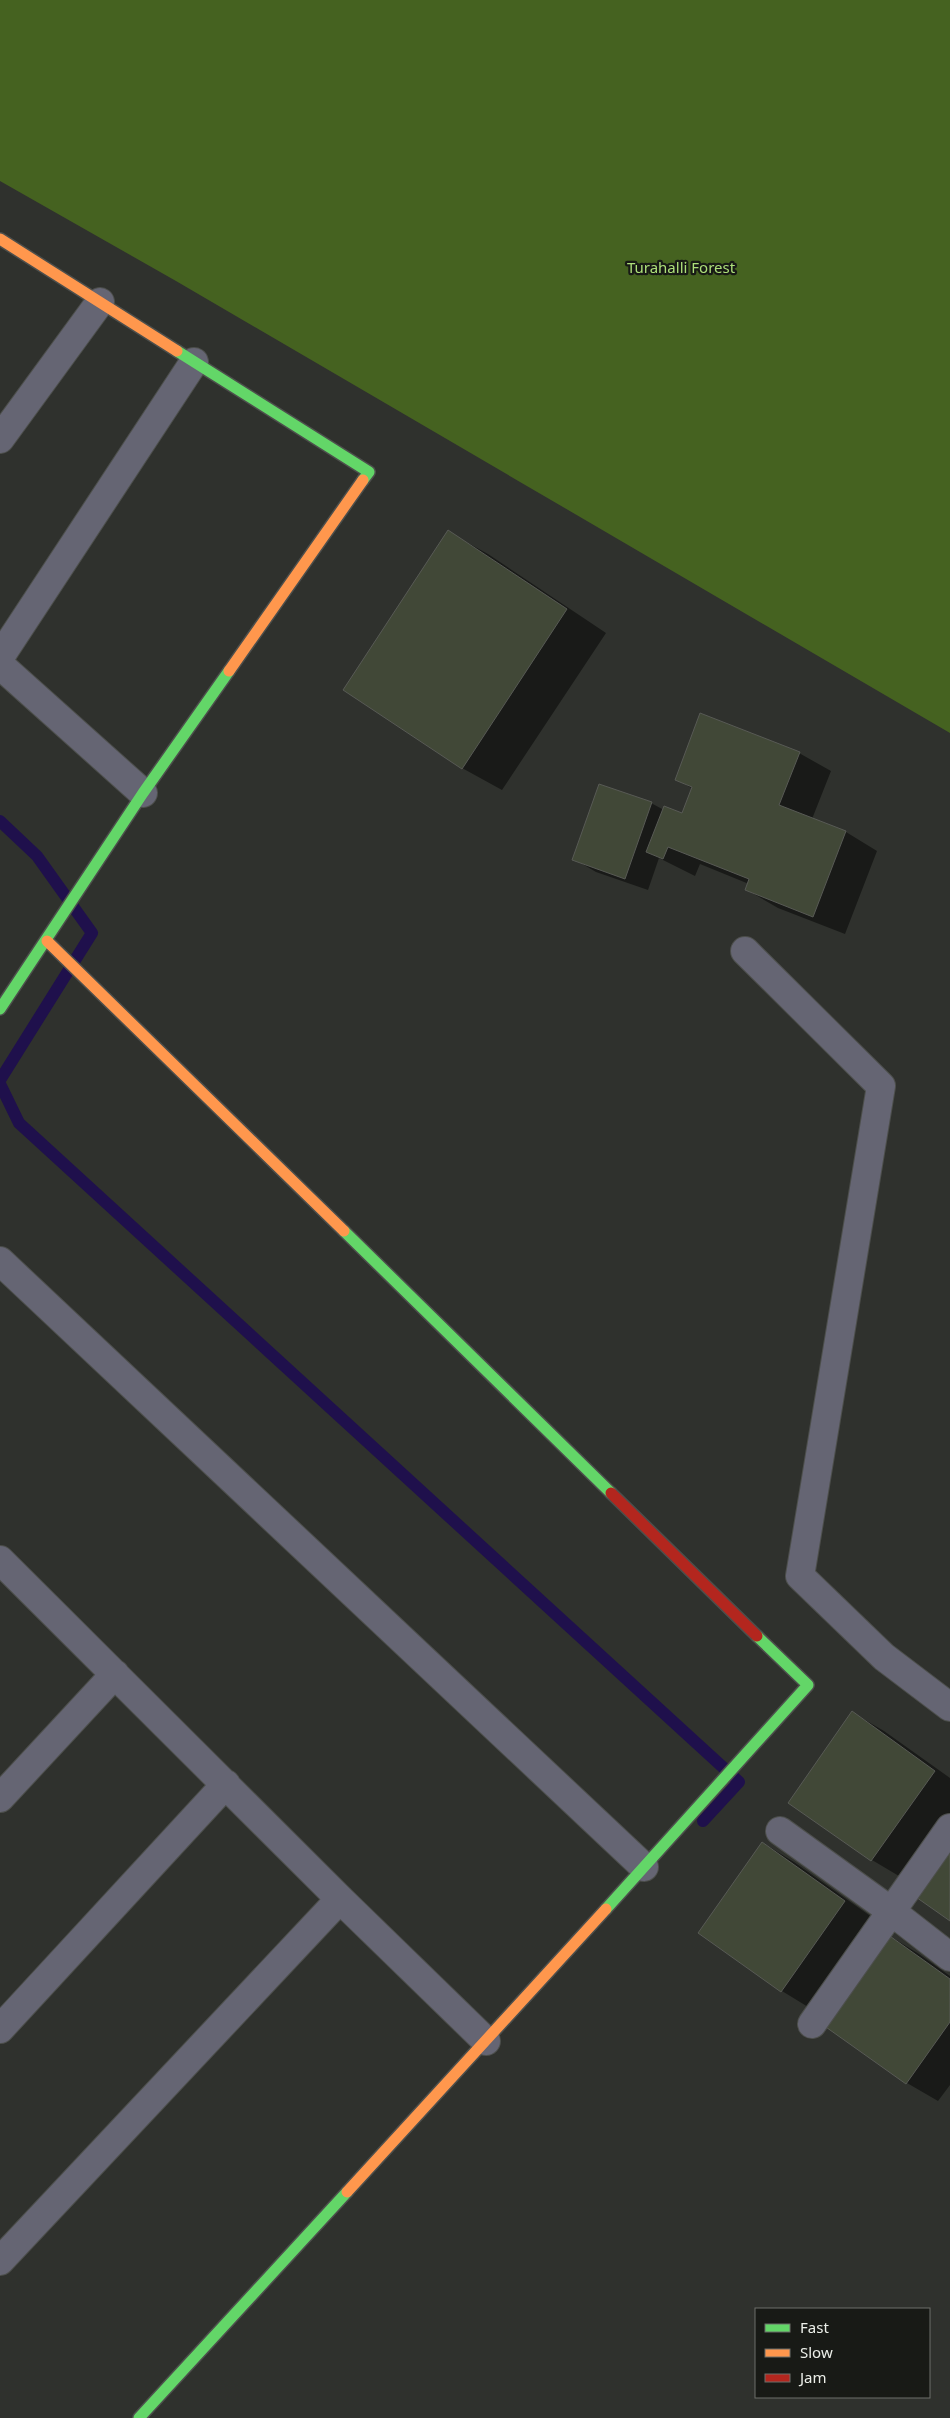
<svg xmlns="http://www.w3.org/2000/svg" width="950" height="2418" font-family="'Noto Sans',sans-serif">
<rect width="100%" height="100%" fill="#2f312d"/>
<path fill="#456220" d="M0,0H950V733L176,281L0,181Z"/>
<path fill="#0007" d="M448,532L488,554L606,633L502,790L462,768Z
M799,753L831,771L812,819L846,832L877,851L845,934L778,908L747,890L749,884L700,864L695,876L659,858L648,890L596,872L574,859L651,803L664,810L683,815L693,789L676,779Z
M853,1713L884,1731L950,1778V1813L904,1879L872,1860L790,1803Z
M763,1843L794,1862L876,1920L813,2010L782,1991L700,1933Z
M888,1935L919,1954L950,1976V2085L938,2101L907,2083Z"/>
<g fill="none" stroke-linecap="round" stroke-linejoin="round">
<path stroke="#1f104c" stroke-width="12" d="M0,821L37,856L92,933L0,1080
M0,1084L19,1123L739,1782L703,1821"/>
</g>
<path fill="#414837" stroke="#585a55" d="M448,530L567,609L462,769L343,690Z
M700,713L800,752L779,805L846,831L813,917L745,890L749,879L668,847L663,859L646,852L664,806L682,813L692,787L675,780Z
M599,784L652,802L625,879L572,860Z
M852,1711L935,1771L871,1861L788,1803Z
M762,1842L845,1901L781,1992L698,1933Z
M950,1843V1921L913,1895Z
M887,1934L950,1979V2022L906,2084L823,2025Z"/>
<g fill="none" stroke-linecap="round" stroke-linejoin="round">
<defs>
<path id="street" d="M0,439L100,302
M0,657L194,362
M0,665L143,793
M745,951L881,1086L800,1576L884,1657L950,1707
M0,1261L644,1867
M0,1560L340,1899L486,2041
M0,1798L115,1674
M780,1831L891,1911L950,1957
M812,2024L950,1828
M0,2029L226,1784
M0,2261L340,1899"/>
<path id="fast" d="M177,351L369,472L363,480
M0,1009L143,793L229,671
M344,1231L611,1493
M606,1909L808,1685L757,1636
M139,2418L347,2192"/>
<path id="slow" d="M0,239L177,351
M229,671L363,480
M47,941L344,1231
M347,2192L606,1909"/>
<path id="jam" d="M611,1493L757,1636"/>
</defs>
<use href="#street" stroke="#4d4f4c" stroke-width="30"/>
<use href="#fast" stroke="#4d4f4c" stroke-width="14"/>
<use href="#slow" stroke="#4d4f4c" stroke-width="14"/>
<use href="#jam" stroke="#4d4f4c" stroke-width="14"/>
<use href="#street" stroke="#656573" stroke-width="28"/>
<use href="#fast" stroke="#63d668" stroke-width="11"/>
<use href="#slow" stroke="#ff974d" stroke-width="11"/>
<use href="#jam" stroke="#b3261e" stroke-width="11"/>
</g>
<g text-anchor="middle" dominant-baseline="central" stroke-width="4.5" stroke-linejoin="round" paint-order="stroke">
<g font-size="15" fill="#addf7a" stroke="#181a16">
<text x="681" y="267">Turahalli Forest</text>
</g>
</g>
<rect x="755" y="2308" width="175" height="90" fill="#181a16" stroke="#6d6f6a"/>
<rect x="765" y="2324" width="25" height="8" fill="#63d668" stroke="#6d6f6a"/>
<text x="800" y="2333" font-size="15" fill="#ecefe9">Fast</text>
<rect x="765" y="2349" width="25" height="8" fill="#ff974d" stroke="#6d6f6a"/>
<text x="800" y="2358" font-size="15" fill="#ecefe9">Slow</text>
<rect x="765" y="2374" width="25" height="8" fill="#b3261e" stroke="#6d6f6a"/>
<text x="800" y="2383" font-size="15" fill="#ecefe9">Jam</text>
</svg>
